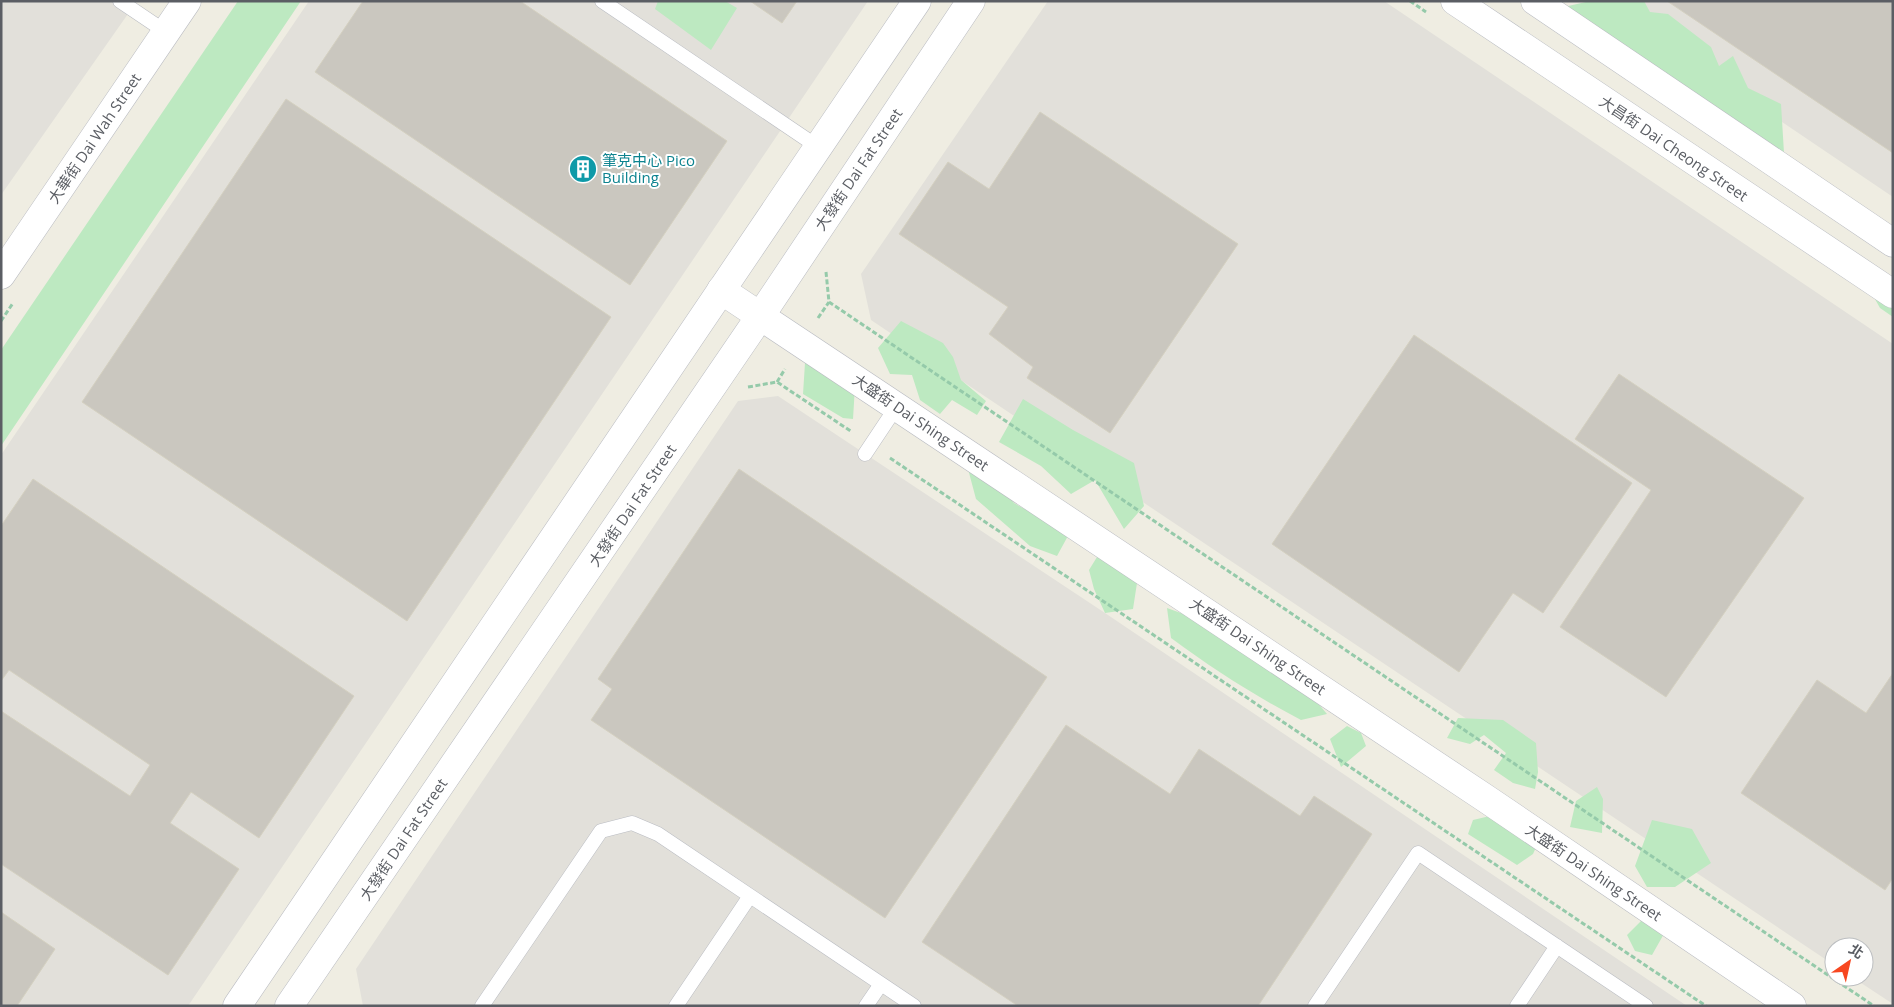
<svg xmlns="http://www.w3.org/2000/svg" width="1894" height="1007" font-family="'Open Sans','Noto Sans TC',sans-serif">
<rect width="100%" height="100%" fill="#efede2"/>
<path fill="#e2e0da" d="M1,1H137L1,195Z
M309,1H868L188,1006H1V455Z
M1048,1H1384L1893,344V1004L1852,977H1864V947H1834V965L871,320L861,274Z
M1603,1H1893V197Z
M778,396L1105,613L1687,1006H363L356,969L738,401Z"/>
<path fill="#bde9c1" d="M238,1H301L1,446V350Z
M658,1H725L737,8L711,50L655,9Z
M1590,1H1644L1650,12L1668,14L1711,47L1719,66L1733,56L1748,88L1781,104L1784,153L1564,7Z
M1893,289V317L1880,308L1871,292Z
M901,321L943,343L953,357L961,380L986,401L977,415L952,400L940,414L920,400L912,375L890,374L878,348Z
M805,363L824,369L855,386L853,419L843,418L803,394Z
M1023,399L1073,430L1134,463L1144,506L1124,529L1095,480L1071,494L1041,466L999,442Z
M968,469L999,483L1014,503L1069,534L1057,556L1030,546L976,499Z
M1097,557L1124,562L1137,583L1133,609L1105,613L1094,589L1089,570Z
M1167,608L1189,616L1208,631L1242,629L1300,682L1327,714L1301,720C1255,696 1213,669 1171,638Z
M1458,718L1503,720L1536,743L1538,772L1535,789L1513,783L1494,770L1506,753L1484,735L1470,744L1447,738Z
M1347,726L1361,733L1366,746L1341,767L1330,739Z
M1597,787L1603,799L1602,833L1570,827L1576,801Z
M1490,816L1537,845L1533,854L1517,865L1468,834L1473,820Z
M1652,820L1692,829L1711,863L1675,887H1647L1635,866Z
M1641,921H1655L1665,932L1652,955L1635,951L1627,935Z"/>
<path fill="#cac7bf" stroke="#d4d0c0" d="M363,1H520L727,141L630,285L315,72Z
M750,1H797L782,23Z
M1667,1H1893V153Z
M286,99L611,317L407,621L82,402Z
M1040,112L1238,244L1110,433L1027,378L1033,367L989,334L1008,307L899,234L948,162L989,189Z
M1414,335L1632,483L1543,613L1513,593L1459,672L1272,544Z
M1619,374L1804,498L1666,697L1560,627L1651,490L1575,439Z
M739,469L1047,677L885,918L591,720L612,689L598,679Z
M33,479L354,696L259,838L191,792L170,823L239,869L168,975L1,864V711L130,796L150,765L9,670L1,681V526Z
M1893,673V878L1885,890L1741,793L1817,680L1866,713Z
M1066,725L1170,794L1199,749L1300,816L1314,796L1372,834L1258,1006H1018L922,942Z
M1,912L55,949L17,1006H1Z"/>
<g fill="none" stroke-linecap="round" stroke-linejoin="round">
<defs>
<path id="service" d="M120,1L166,32
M602,1L818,147
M865,454L897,406
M482,1006L601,831L632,823L658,834L914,1006
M676,1006L750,896
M866,1006L881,984
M1315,1006L1418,853L1646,1006
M1517,1006L1557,946"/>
<path id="minor" d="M1,275L187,1
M721,290L1485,798L1792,1006"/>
<path id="tertiary" d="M1455,1L1893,294
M1535,1L1893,243
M237,1006L917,1
M289,1006L761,315L971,1"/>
</defs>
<use href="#service" stroke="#babcc2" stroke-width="15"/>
<use href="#minor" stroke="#babcc2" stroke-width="29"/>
<use href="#tertiary" stroke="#babcc2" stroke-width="29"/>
<path stroke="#95caaa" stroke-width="3" stroke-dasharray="5 2.5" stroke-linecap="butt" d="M1410,1L1426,12
M826,272L829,302L1874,1006
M818,318L829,302
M1,321L13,303
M777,382L785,369
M748,387L777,382L852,432
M890,458L1706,1006"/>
<use href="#service" stroke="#fff" stroke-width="14"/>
<use href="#minor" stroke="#fff" stroke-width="28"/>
<use href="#tertiary" stroke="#fff" stroke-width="28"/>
</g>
<defs>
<symbol id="building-disc" viewBox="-11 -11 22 22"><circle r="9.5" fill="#0f9aa8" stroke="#fff"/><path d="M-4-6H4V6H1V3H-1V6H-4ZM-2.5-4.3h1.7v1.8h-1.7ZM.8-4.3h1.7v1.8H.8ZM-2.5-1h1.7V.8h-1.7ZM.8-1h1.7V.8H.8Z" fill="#fff"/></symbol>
</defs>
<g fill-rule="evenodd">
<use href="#building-disc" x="567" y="153" width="32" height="32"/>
</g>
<g text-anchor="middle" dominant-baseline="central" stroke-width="4" stroke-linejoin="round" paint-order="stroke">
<g font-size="15" fill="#5b5e64" stroke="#fff">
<text transform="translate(94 138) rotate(-56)">大華街 Dai Wah Street</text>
<text transform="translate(1674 148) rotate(34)">大昌街 Dai Cheong Street</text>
<text transform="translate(858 169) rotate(-56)">大發街 Dai Fat Street</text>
<text transform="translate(921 422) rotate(34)">大盛街 Dai Shing Street</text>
<text transform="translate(632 505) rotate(-56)">大發街 Dai Fat Street</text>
<text transform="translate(1258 646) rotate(34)">大盛街 Dai Shing Street</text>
<text transform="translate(403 839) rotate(-56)">大發街 Dai Fat Street</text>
<text transform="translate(1594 872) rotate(34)">大盛街 Dai Shing Street</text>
</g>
<g font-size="15" fill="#0d838f" stroke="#fff" text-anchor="start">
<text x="602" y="160">筆克中心 Pico<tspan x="602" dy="17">Building</tspan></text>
</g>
</g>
<rect width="1894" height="1007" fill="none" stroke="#5b5e64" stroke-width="5"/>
<g transform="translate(1849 962) rotate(34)"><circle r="24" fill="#ffffff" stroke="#bdbfc1"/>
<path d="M0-4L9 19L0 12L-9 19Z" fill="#f74720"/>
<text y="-8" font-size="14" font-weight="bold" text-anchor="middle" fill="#5b5e64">北</text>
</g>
</svg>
